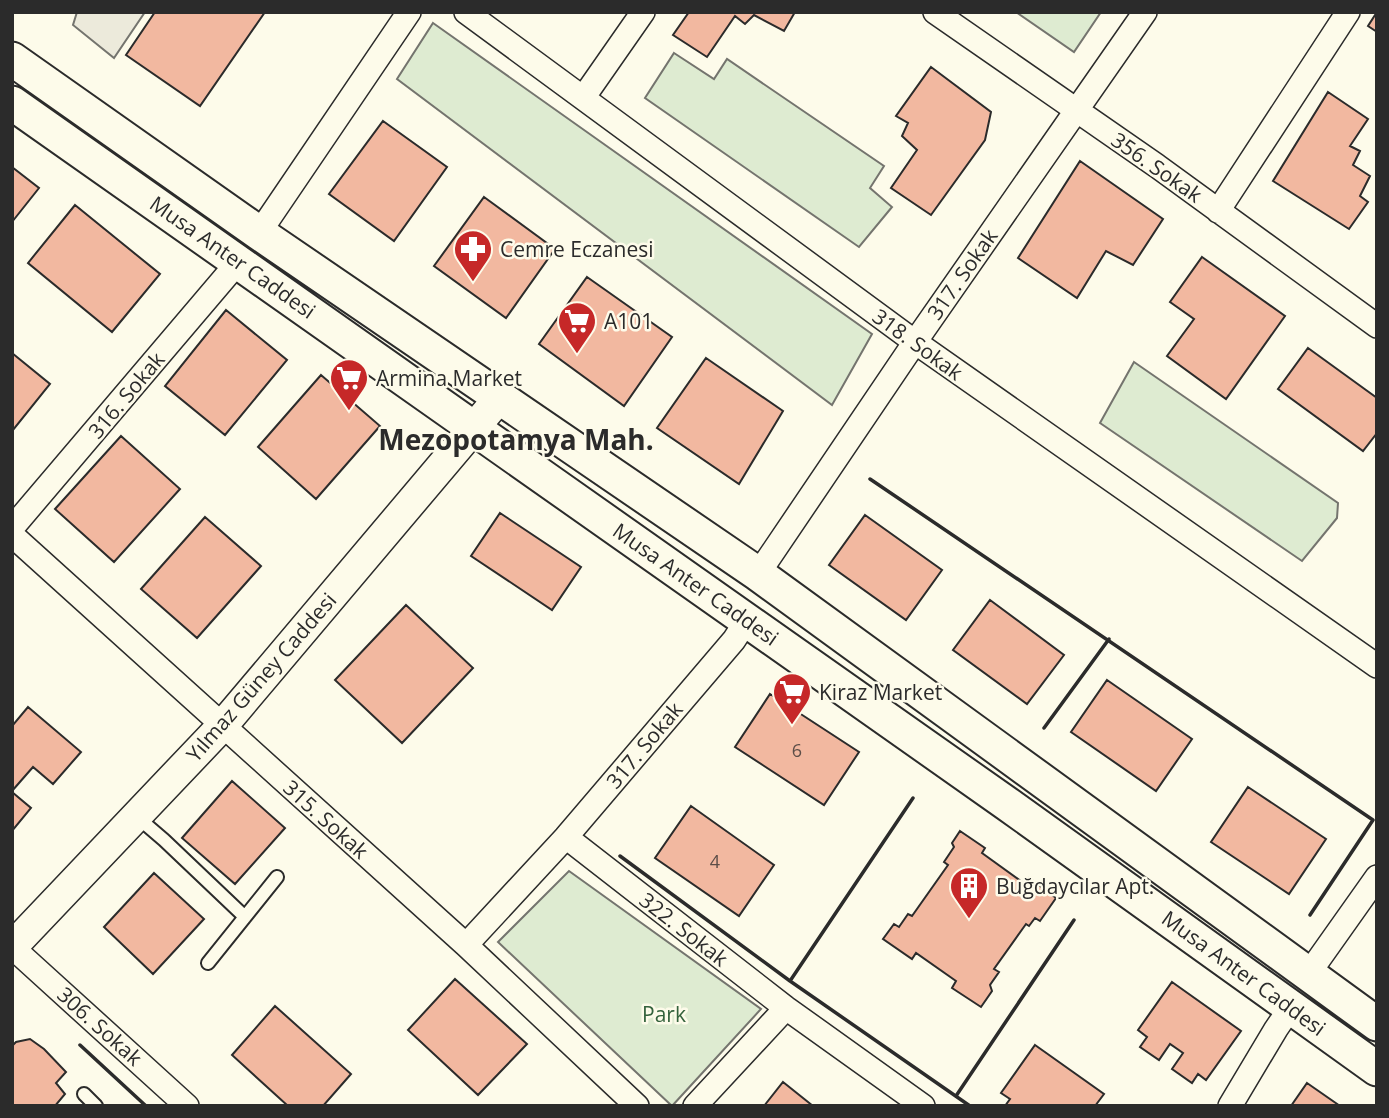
<svg xmlns="http://www.w3.org/2000/svg" width="1389" height="1118" font-family="'Open Sans',sans-serif">
<rect width="100%" height="100%" fill="#fdfbea"/>
<path fill="#deebd1" stroke="#74746e" stroke-width="2" d="M1016,12H1101L1074,52Z
M433,23L872,334L832,405L397,79Z
M674,53L714,79L727,59L884,166L870,188L892,207L859,247L645,98Z
M1134,362L1338,503L1337,518L1302,561L1100,423Z
M569,871L761,1009L672,1106L498,942Z"/>
<path fill="#eceadb" stroke="#74746e" stroke-width="2" d="M77,12H145L114,58L73,25Z"/>
<path fill="#f2b8a0" stroke="#2b2b2b" stroke-width="2" d="M155,12H265L200,106L126,55Z
M689,12H795L784,31L754,15L745,24L735,16L707,57L673,35Z
M1377,12V32L1368,26Z
M931,67L991,112L985,140L931,215L891,188L917,150L902,136L908,123L896,116Z
M1328,92L1368,119L1350,146L1360,151L1353,165L1370,176L1360,196L1368,202L1349,229L1273,181Z
M383,121L447,167L394,241L329,194Z
M1080,161L1163,219L1133,265L1106,251L1077,298L1018,258Z
M12,167L39,188L12,222Z
M484,197L555,249L506,318L434,266Z
M75,205L160,274L112,332L28,263Z
M1202,257L1285,316L1226,399L1167,356L1194,319L1170,302Z
M587,277L672,337L624,406L539,344Z
M226,310L287,360L225,435L165,386Z
M1308,348L1377,398V433L1363,451L1278,389Z
M12,353L50,384L13,430H12Z
M706,358L783,411L739,484L657,428Z
M321,375L380,426L316,499L258,447Z
M121,436L180,489L114,562L55,509Z
M500,513L581,567L552,610L471,556Z
M865,515L942,570L906,620L829,565Z
M205,517L261,566L197,638L141,589Z
M990,600L1064,655L1027,704L953,650Z
M406,605L473,668L402,743L335,680Z
M1107,680L1192,739L1156,791L1071,732Z
M770,694L859,752L824,805L735,747Z
M28,707L81,752L53,784L33,767L12,791V726Z
M232,781L285,828L235,884L182,838Z
M1248,787L1326,839L1289,894L1211,842Z
M12,792L31,808L12,831Z
M691,806L774,865L739,916L655,858Z
M960,831L985,848L982,853L1025,884L1029,878L1056,898L1040,921L1035,918L1029,926L1026,924L994,969L999,972L990,985L992,991L981,1007L952,988L956,981L916,953L912,959L883,939L894,924L899,927L908,914L912,916L948,865L944,862L954,847L952,843Z
M154,873L204,919L153,974L104,927Z
M455,979L527,1044L478,1095L408,1030Z
M1172,982L1241,1031L1206,1080L1198,1074L1192,1083L1172,1069L1183,1053L1170,1044L1159,1060L1140,1047L1147,1037L1138,1030Z
M275,1006L351,1074L323,1106H288L232,1055Z
M30,1039L44,1049L66,1072L56,1083L65,1094L55,1106H12V1046L16,1042Z
M1035,1045L1104,1094L1095,1106H1005L1010,1099L1001,1093Z
M783,1082L813,1106H764Z
M1307,1083L1340,1106H1291Z"/>
<g fill="none" stroke-linecap="round" stroke-linejoin="round">
<defs>
<path id="service" d="M136,816L164,840L245,917
M208,963L277,877
M84,1094L96,1106"/>
<path id="minor" d="M466,12L915,342L1377,666
M935,12L1157,166L1377,326
M583,98L643,12
M1218,211L1348,12
M259,233L409,12
M12,528L239,261
M12,535L466,945L637,1106
M758,574L915,342L1145,12
M566,837L734,640L747,620
M466,945L566,837L786,1008L923,1106
M12,947L187,1106
M1309,973L1377,877
M695,1106L786,1008
M1230,1106L1276,1029L1291,1007"/>
<path id="tertiary" d="M12,947L223,725L500,397"/>
<path id="secondary" d="M12,59L259,233L758,574L1377,1024
M12,103L1006,803L1377,1069"/>
</defs>
<use href="#service" stroke="#2b2b2b" stroke-width="16"/>
<use href="#minor" stroke="#2b2b2b" stroke-width="26"/>
<use href="#tertiary" stroke="#2b2b2b" stroke-width="33"/>
<use href="#secondary" stroke="#2b2b2b" stroke-width="37"/>
<use href="#service" stroke="#fdfbea" stroke-width="12"/>
<use href="#minor" stroke="#fdfbea" stroke-width="23"/>
<use href="#tertiary" stroke="#fdfbea" stroke-width="30"/>
<use href="#secondary" stroke="#fdfbea" stroke-width="33"/>
<path stroke="#2b2b2b" stroke-width="3.5" d="M870,479L1373,820L1310,915
M1044,728L1109,639
M620,856L790,981L970,1106
M790,981L913,798
M80,1045L146,1106
M956,1096L1074,920"/>
</g>
<defs>
<symbol id="pharmacy-pin" viewBox="-11 -11 22 30"><path d="M0 17L-7.5 6A9.5 9.5 0 1 1 7.5 6Z" fill="#c62828" stroke="#fdfbea"/><path d="M-2-6h4v4h4v4h-4v4h-4v-4h-4v-4h4Z" fill="#fff"/></symbol>
<symbol id="supermarket-pin" viewBox="-11 -11 22 30"><path d="M0 17L-7.5 6A9.5 9.5 0 1 1 7.5 6Z" fill="#c62828" stroke="#fdfbea"/><path d="M-6-5.5h2.5l.6 2H6L4.5 2H-2.5L-4.4-4H-6ZM-1.5 3.2a1.3 1.3 0 1 0 .1 0ZM3 3.2a1.3 1.3 0 1 0 .1 0Z" fill="#fff"/></symbol>
<symbol id="building-pin" viewBox="-11 -11 22 30"><path d="M0 17L-7.5 6A9.5 9.5 0 1 1 7.5 6Z" fill="#c62828" stroke="#fdfbea"/><path d="M-4-6H4V6H1V3H-1V6H-4ZM-2.5-4.3h1.7v1.8h-1.7ZM.8-4.3h1.7v1.8H.8ZM-2.5-1h1.7V.8h-1.7ZM.8-1h1.7V.8H.8Z" fill="#fff"/></symbol>
</defs>
<g fill-rule="evenodd">
<use href="#pharmacy-pin" x="451" y="227" width="44" height="60"/>
<use href="#supermarket-pin" x="555" y="299" width="44" height="60"/>
<use href="#supermarket-pin" x="327" y="356" width="44" height="60"/>
<use href="#supermarket-pin" x="770" y="670" width="44" height="60"/>
<use href="#building-pin" x="947" y="864" width="44" height="60"/>
</g>
<g text-anchor="middle" dominant-baseline="central" stroke-width="5" stroke-linejoin="round" paint-order="stroke">
<g font-size="18" fill="#5d4e48">
<text x="797" y="750">6</text>
<text x="715" y="861">4</text>
</g>
<g font-size="21" fill="#2b2b2b" stroke="#fdfbea">
<text transform="translate(1157 167) rotate(35)">356. Sokak</text>
<text transform="translate(233 257) rotate(35)">Musa Anter Caddesi</text>
<text transform="translate(962 274) rotate(-55)">317. Sokak</text>
<text transform="translate(918 344) rotate(36)">318. Sokak</text>
<text transform="translate(126 395) rotate(-50)">316. Sokak</text>
<text transform="translate(696 584) rotate(35)">Musa Anter Caddesi</text>
<text transform="translate(261 677) rotate(-49)">Yılmaz Güney Caddesi</text>
<text transform="translate(644 745) rotate(-50)">317. Sokak</text>
<text transform="translate(326 819) rotate(42)">315. Sokak</text>
<text transform="translate(684 929) rotate(38)">322. Sokak</text>
<text transform="translate(1244 973) rotate(36)">Musa Anter Caddesi</text>
<text transform="translate(100 1026) rotate(42)">306. Sokak</text>
</g>
<g font-size="21" fill="#2b2b2b" stroke="#fdfbea" text-anchor="start">
<text x="500" y="249">Cemre Eczanesi</text>
<text x="604" y="321">A101</text>
<text x="376" y="378">Armina Market</text>
<text x="819" y="692">Kiraz Market</text>
<text x="996" y="886">Buğdaycılar Apt.</text>
</g>
<g font-size="21" fill="#34623c" stroke="#fdfbea">
<text x="664" y="1014">Park</text>
</g>
<g font-size="28" font-weight="bold" fill="#2b2b2b" stroke="#fdfbea">
<text x="516" y="439">Mezopotamya Mah.</text>
</g>
</g>
<rect width="1389" height="1118" fill="none" stroke="#2b2b2b" stroke-width="28"/>
</svg>
